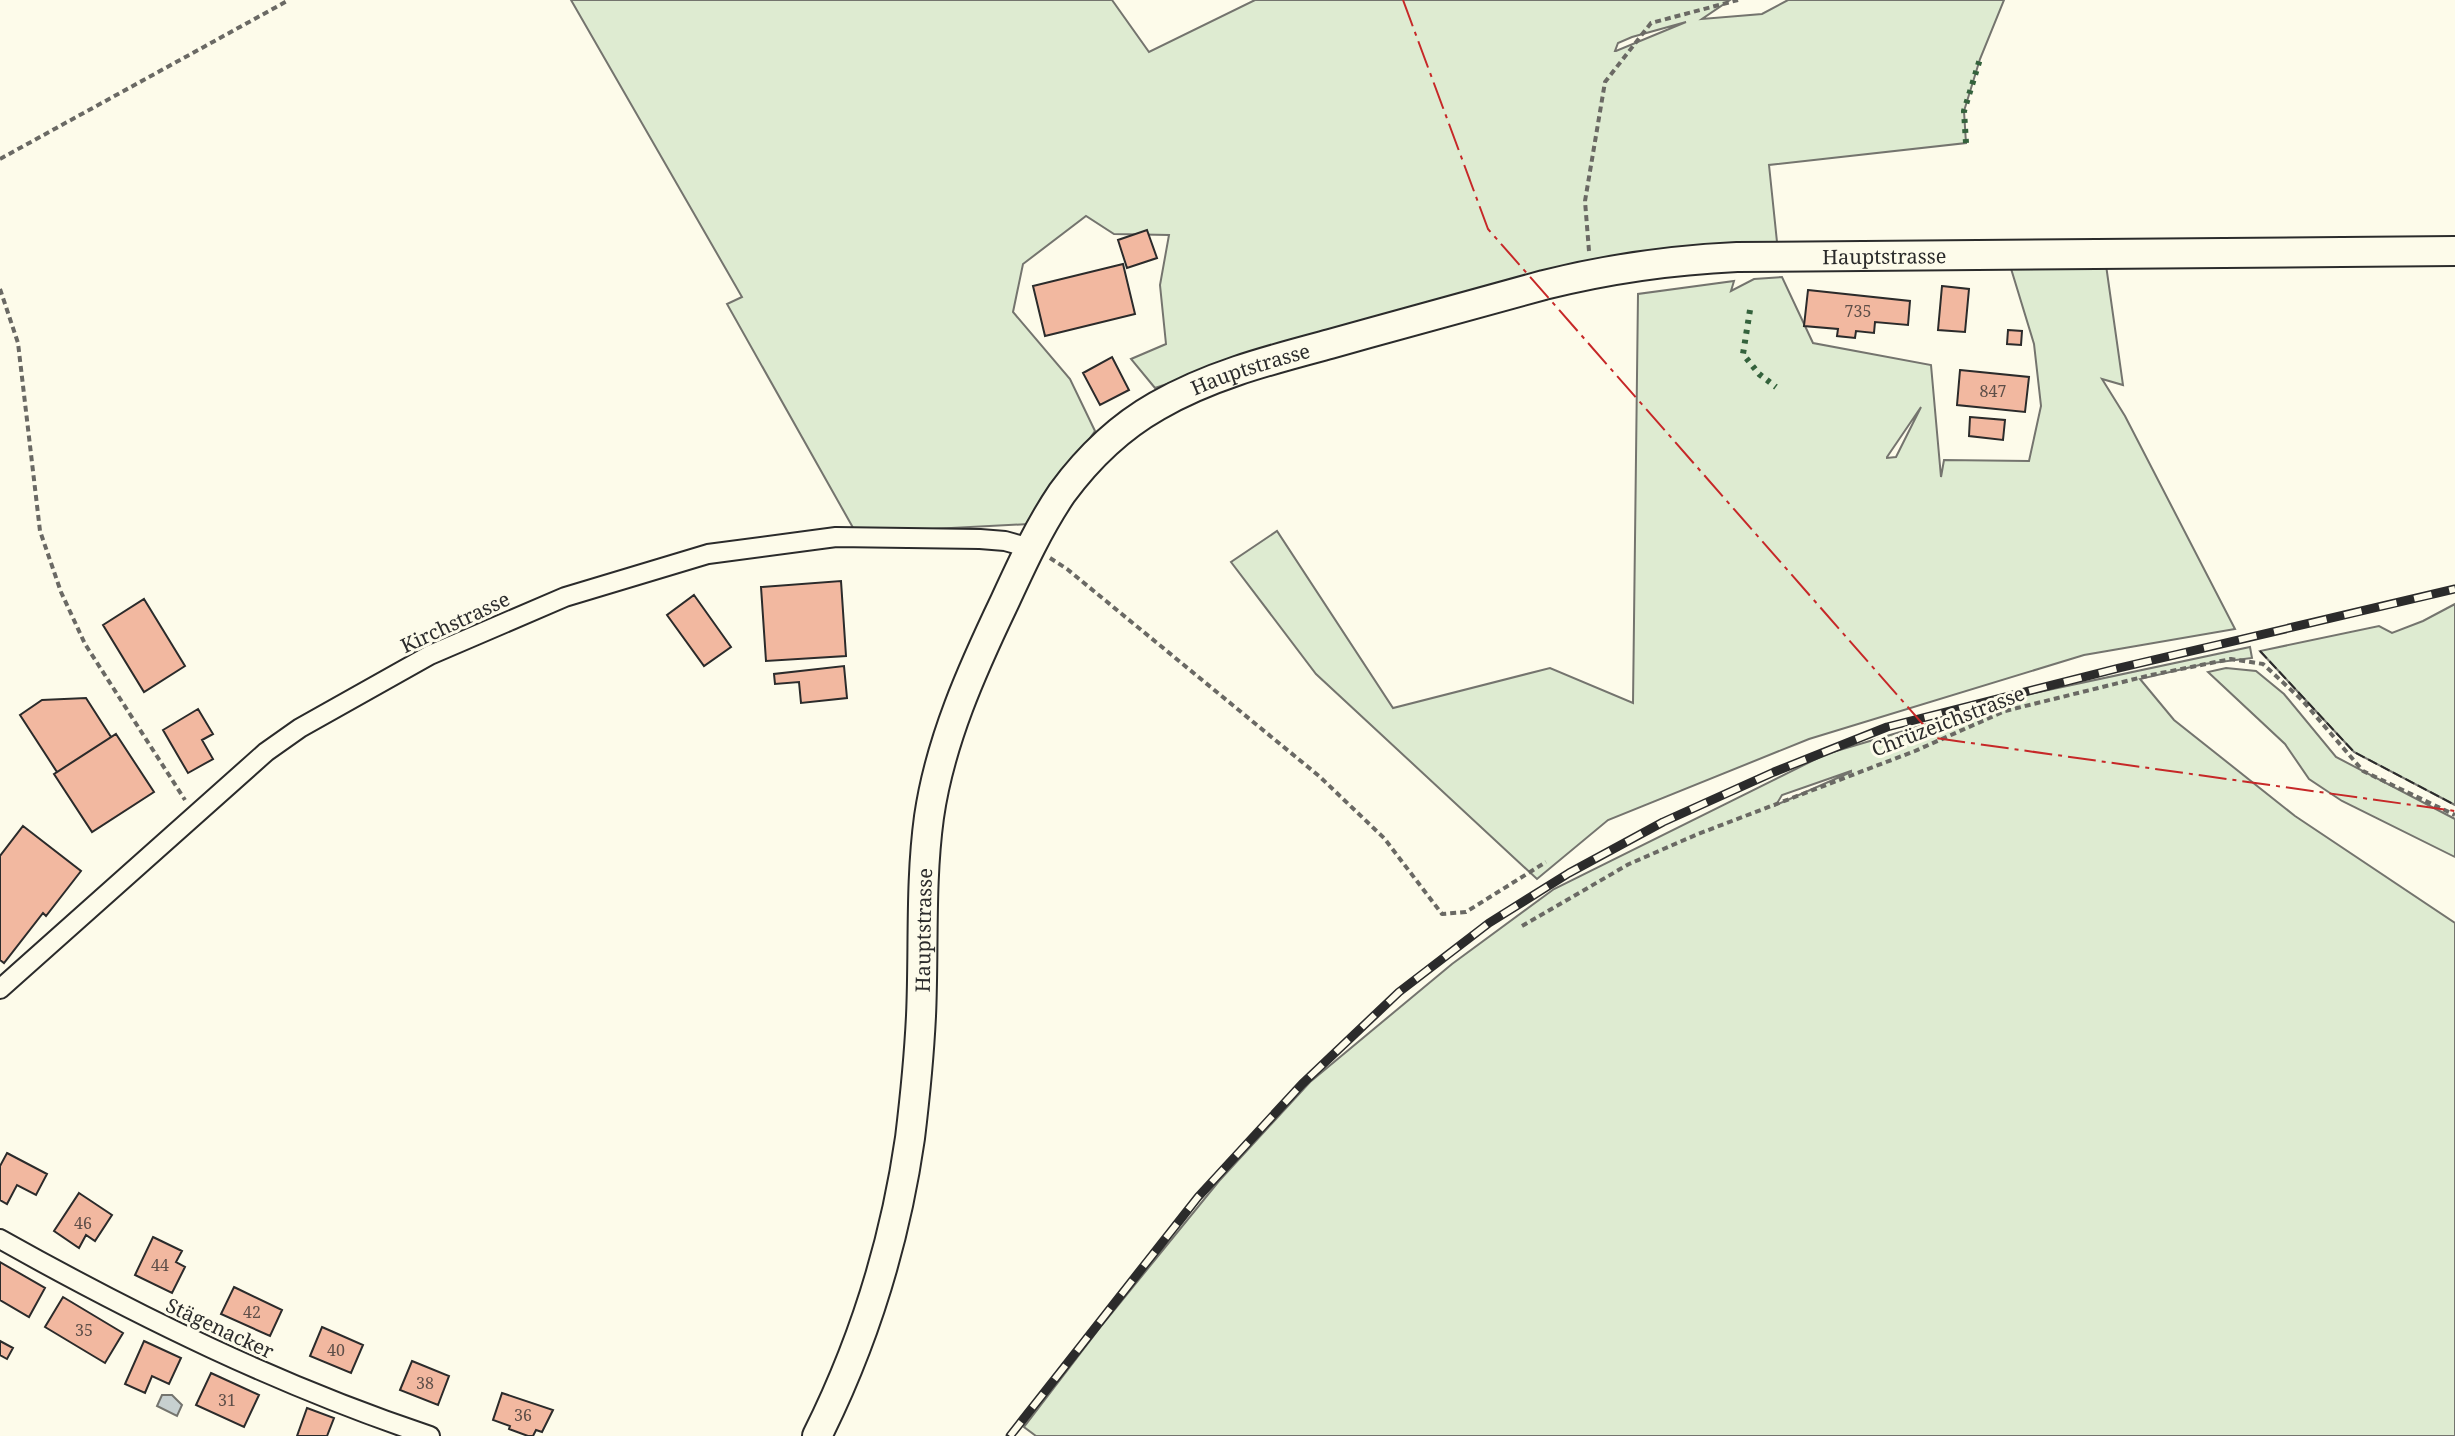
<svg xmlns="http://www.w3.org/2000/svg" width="2455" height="1436" font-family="'Noto Serif',serif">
<rect width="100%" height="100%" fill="#fdfbea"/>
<path fill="#deebd1" stroke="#74746e" stroke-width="2" fill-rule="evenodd" d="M571,0H1112L1149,52L1255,0H1730L1702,19L1762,14L1788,0H2004L1980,59L1964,111L1966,143L1769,165L1777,242L1584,266L1236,361L1155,388L1131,359L1166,344L1160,285L1169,235L1114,234L1086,216L1023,264L1013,312L1070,379L1095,431L1029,524L856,533L727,304L742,297ZM1686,22L1616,51H1615L1618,43L1632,37Z
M2009,262L2106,265L2123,385L2102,379L2125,416L2235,629L2084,655L1809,739L1608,820L1537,879L1316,674L1231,562L1277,531L1393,708L1550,668L1633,703L1638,294L1734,281L1731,291L1754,279L1782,277L1813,343L1931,365L1941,477L1944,460L2029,461L2041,406L2034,344ZM1921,407L1896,457L1887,458V457Z
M2455,604V805L2354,752L2260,651L2379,626L2392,633L2423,621Z
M2250,647L2252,658L2204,664L2140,679L2174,720L2295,816L2455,923V1436H1036L1024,1427L1102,1325L1219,1181L1310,1082L1452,964L1554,889L1826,754L2029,694ZM1851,771V772L1776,805L1782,795Z
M2226,668L2256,671L2284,694L2336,757L2455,819V857L2342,801L2309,779L2285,744L2208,672Z"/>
<path fill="#c7d0d0" stroke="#74746e" stroke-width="2" d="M162,1395H172L182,1405L177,1416L157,1406Z"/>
<path fill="#f2b8a0" stroke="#2b2b2b" stroke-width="2" d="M1147,230L1157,258L1127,268L1118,240Z
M1123,264L1135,314L1045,336L1033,286Z
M1942,286L1969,289L1965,332L1938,330Z
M1808,290L1910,301L1908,325L1875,322L1874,333L1856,331L1855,338L1837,336L1838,329L1804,326Z
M2008,330L2022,331L2021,345L2007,344Z
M1112,357L1129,390L1100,405L1083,373Z
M1960,370L2029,377L2025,412L1957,405Z
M1970,417L2005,420L2003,440L1969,436Z
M841,581L846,656L766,661L761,587Z
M694,595L731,647L704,666L667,615Z
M144,599L185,666L144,692L103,625Z
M844,666L847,698L801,703L799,682L775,684L774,674Z
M86,698L111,737L57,772L20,715L42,700Z
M198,709L213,734L202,740L213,759L188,773L163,730Z
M116,734L154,792L92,832L54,774Z
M23,826L81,871L46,916L43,913L4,963L0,960V856Z
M7,1153L47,1174L36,1195L17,1185L7,1204L0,1200V1166Z
M79,1193L112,1215L95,1241L86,1235L79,1248L54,1231Z
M153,1237L182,1251L176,1262L185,1267L172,1293L135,1275Z
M0,1262L45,1288L29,1317L0,1300Z
M234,1287L282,1310L270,1336L221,1314Z
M63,1297L123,1333L105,1363L45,1327Z
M322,1327L363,1345L351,1373L310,1356Z
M0,1341L13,1348L7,1359L0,1355Z
M144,1341L181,1358L169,1384L152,1376L145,1393L125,1384Z
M412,1361L449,1376L438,1405L400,1390Z
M211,1373L259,1395L244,1427L196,1405Z
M502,1393L553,1410L542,1432L536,1430L533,1436H528L509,1429L510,1426L493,1420Z
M307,1408L334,1418L327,1436H297Z"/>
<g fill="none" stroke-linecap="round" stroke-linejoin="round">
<defs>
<path id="minor" d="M0,989L266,752L300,728L430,655L565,597L708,554L836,537L980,539L1005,541L1030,548
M0,1239C139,1317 280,1386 430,1436"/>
<g id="primary">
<path id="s1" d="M817,1436C864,1342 895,1242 910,1138C915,1097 919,1057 921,1016C924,950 920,883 929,817C940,741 972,670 1005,601C1022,564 1039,527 1062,493C1087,459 1120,427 1157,406C1211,375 1270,360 1330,344C1401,324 1472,305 1544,285C1608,269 1671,260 1737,257L2455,251"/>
</g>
</defs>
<use href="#minor" stroke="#2b2b2b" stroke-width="22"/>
<use href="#primary" stroke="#2b2b2b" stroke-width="32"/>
<path stroke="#6a6964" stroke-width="4" stroke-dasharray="6 4" stroke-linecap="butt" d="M0,159L289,0
M1589,251L1585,201L1605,82L1651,23L1738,0
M0,289L18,343L40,531L61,592L85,644L185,800
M1050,558L1067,569L1319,776L1384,838L1442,914L1466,912L1546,862
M1522,926L1629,864L1698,834L1915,751L2005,711L2151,675L2231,659L2263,664L2302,700L2363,771L2455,815"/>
<use href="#minor" stroke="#fdfbea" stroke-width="18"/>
<use href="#primary" stroke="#fdfbea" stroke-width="28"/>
<defs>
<path id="rail" d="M1010,1436L1198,1197L1302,1084L1399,992L1489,923L1569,873L1663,822L1774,772L1887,727L2119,668L2455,589"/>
</defs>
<use href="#rail" stroke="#2b2b2b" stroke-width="9"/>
<use href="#rail" stroke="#fdfbea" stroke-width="6" stroke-dasharray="18" stroke-linecap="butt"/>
<path stroke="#34623c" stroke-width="6" stroke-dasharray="4 6" stroke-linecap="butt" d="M1966,143L1964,111L1980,59
M1750,310L1743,354L1759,374L1776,387"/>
<path stroke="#2b2b2b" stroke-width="2" stroke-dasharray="10 4" stroke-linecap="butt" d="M2260,651L2354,752L2455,805"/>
<path stroke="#c62828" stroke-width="2" stroke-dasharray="28 6 4 6" stroke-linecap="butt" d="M1403,0L1488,229L1935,738L2455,811"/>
</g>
<g text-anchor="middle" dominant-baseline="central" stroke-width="6" stroke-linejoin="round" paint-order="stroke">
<g font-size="16" fill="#5d4e48">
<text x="1858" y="311">735</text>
<text x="1993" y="391">847</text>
<text x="83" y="1223">46</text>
<text x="160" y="1265">44</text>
<text x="252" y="1312">42</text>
<text x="84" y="1330">35</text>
<text x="336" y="1350">40</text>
<text x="425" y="1383">38</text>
<text x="227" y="1400">31</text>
<text x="523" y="1415">36</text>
</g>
<g font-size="20" fill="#2b2b2b" stroke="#fdfbea">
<text stroke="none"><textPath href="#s1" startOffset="1866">Hauptstrasse</textPath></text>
<text stroke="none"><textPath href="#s1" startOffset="1218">Hauptstrasse</textPath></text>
<text transform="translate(455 622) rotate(-25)">Kirchstrasse</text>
<text transform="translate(1948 721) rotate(-21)">Chrüzeichstrasse</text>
<text stroke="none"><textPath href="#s1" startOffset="522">Hauptstrasse</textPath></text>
<text transform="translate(220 1328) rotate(25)">Stägenacker</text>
</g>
</g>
</svg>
